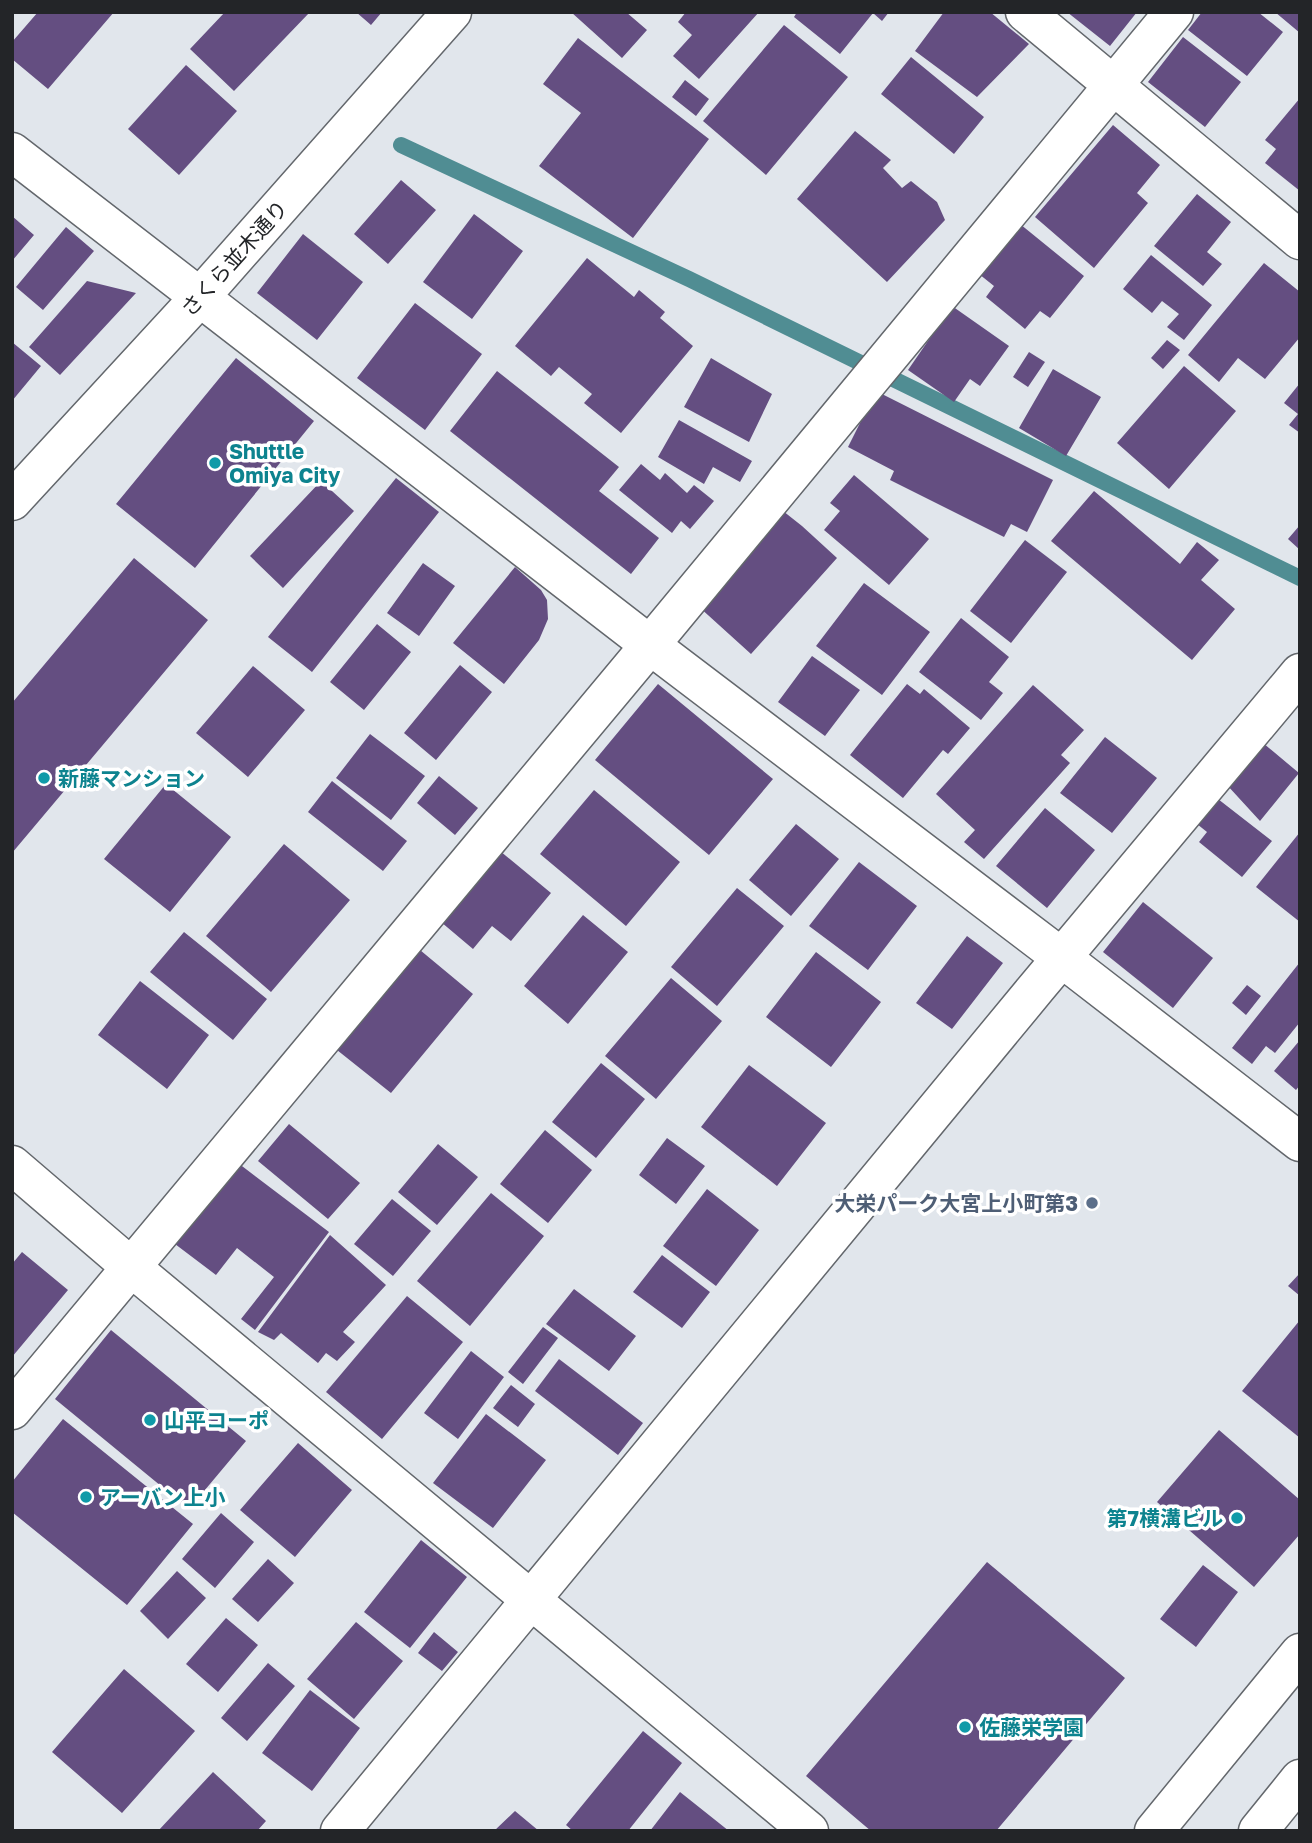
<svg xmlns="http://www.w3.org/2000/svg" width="1312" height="1843" font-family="'Golos Text','Noto Sans JP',sans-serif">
<rect width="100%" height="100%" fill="#e1e6ec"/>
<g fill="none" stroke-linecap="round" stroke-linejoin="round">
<path stroke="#508d93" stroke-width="16" d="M401,145L689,279L1300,578"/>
</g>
<path fill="#644e81" d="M38,12H114L48,89L12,59V42Z
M225,12H310L234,91L190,49Z
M356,12H382L371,25Z
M571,12H626L647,30L622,58Z
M686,12H759L699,79L673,56L692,35L678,22Z
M797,12H889L882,21L873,13L840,54L794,17Z
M944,12H990L1029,44L977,97L915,51Z
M1067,12H1137L1110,46Z
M1202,12H1258L1283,32L1247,76L1188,30Z
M1275,12H1300V33Z
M784,25L848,77L766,175L703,121Z
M1183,37L1241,82L1205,127L1148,82Z
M578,38L709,139L633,238L539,166L581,113L543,84Z
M911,57L984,117L954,154L881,94Z
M186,65L237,111L179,175L128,129Z
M685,80L709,99L696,116L672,97Z
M1300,98V191L1265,163L1276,149L1265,140Z
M1113,125L1160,165L1137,193L1148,203L1094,268L1035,217Z
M855,131L891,160L883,168L902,188L911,181L937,202L945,220L887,282L797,199Z
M401,180L436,210L388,264L354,234Z
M1197,194L1231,222L1207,252L1222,264L1203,286L1154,246Z
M474,214L523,251L472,319L423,282Z
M12,216L34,235L12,261Z
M1020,224L1084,276L1050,318L1040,311L1025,329L986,297L994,286L979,274Z
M66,227L94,251L43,310L16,287Z
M303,234L363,282L317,340L257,293Z
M1151,255L1212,305L1184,340L1167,327L1179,314L1162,301L1152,313L1123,289Z
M587,258L634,297L639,290L665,312L660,318L693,346L621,433L584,403L592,394L559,367L551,376L515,346Z
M1264,263L1300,292V337L1265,379L1238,358L1219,382L1188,355Z
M87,281L136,293L60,375L29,347Z
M415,303L482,354L425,430L357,378Z
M952,306L1009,346L980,386L970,379L954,402L908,370Z
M1167,340L1180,350L1163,369L1151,358Z
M12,342L41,366L12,401Z
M1029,352L1045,362L1028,387L1013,377Z
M236,358L314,421L195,568L116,504Z
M711,358L772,394L749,442L684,407Z
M1184,366L1236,411L1169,489L1117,443Z
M1053,369L1101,397L1066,456L1019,428Z
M497,371L619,467L599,491L659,538L631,574L450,431Z
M1300,383V433L1289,425L1298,414L1284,403Z
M876,391L1053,480L1027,532L1011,524L1004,537L890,480L894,471L848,447Z
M679,420L752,461L740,482L713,467L704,484L658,457Z
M641,464L660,480L665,473L687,493L694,485L714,501L690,529L681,521L672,533L619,490Z
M854,475L929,539L889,585L824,530L840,511L830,503Z
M396,478L439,512L312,672L268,637Z
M321,481L354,511L283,588L250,556Z
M1094,491L1180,564L1197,542L1219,560L1201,580L1235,609L1192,660L1051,541Z
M783,511L802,526L837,558L751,654L698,606Z
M1300,525V550L1288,539Z
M1025,540L1067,572L1011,643L970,611Z
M134,558L208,620L12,853V703Z
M423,563L455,586L419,636L387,613Z
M515,567L541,590L547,600L548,619L539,640L504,684L453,643Z
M864,583L930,632L882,695L816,646Z
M961,618L1009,657L989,682L1003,693L981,720L919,672Z
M377,624L411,652L364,710L330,682Z
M812,656L860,690L825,736L778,702Z
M460,665L492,692L436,760L404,733Z
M253,666L305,710L248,777L196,733Z
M658,684L773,779L709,855L595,760Z
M907,684L920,694L924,689L970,728L948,754L943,750L903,798L850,755Z
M1033,685L1084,730L1061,755L1070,763L984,859L964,842L975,830L936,794Z
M370,734L425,776L391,820L336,778Z
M1105,737L1157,778L1112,833L1060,793Z
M1263,743L1299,773L1260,821L1227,785Z
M439,776L478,808L455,835L417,803Z
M332,781L407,841L383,871L308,812Z
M166,784L231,837L170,912L104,859Z
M594,790L680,862L626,926L540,854Z
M1218,799L1272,841L1242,877L1199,842L1207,832L1197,824Z
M1045,808L1095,850L1047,908L996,866Z
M796,824L839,859L791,916L749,880Z
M1300,832V922L1256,887Z
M284,844L350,900L271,992L206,936Z
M500,851L551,893L511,941L492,926L473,949L441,922Z
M859,862L917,906L868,970L809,926Z
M737,888L784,926L717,1006L671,967Z
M1143,902L1213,958L1173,1008L1103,952Z
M583,915L628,952L568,1024L524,986Z
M184,932L267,999L233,1040L150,972Z
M967,936L1003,963L952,1029L916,1003Z
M420,950L473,994L391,1093L337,1050Z
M816,952L881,1002L831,1067L766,1017Z
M1300,962V1022L1275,1053L1266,1046L1252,1064L1232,1048Z
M671,978L722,1021L656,1099L605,1056Z
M140,981L209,1035L167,1089L98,1035Z
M1247,985L1261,996L1246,1015L1232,1003Z
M1300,1040V1085L1296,1090L1274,1071Z
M601,1063L645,1099L596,1158L552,1122Z
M749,1065L826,1123L777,1186L701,1127Z
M289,1124L360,1183L328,1219L258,1161Z
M545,1130L592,1170L548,1223L500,1184Z
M667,1138L705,1166L676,1204L639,1175Z
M438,1144L478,1177L437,1225L398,1192Z
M238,1163L329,1232L255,1330L241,1319L274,1277L237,1248L216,1275L175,1244Z
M707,1189L759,1230L716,1286L663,1246Z
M491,1193L544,1236L470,1326L417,1281Z
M392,1199L431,1231L393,1276L354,1244Z
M330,1235L386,1285L343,1332L355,1342L337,1361L326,1353L318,1363L281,1333L274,1340L258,1332Z
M22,1252L68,1290L12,1357V1264Z
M662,1255L710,1292L682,1328L633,1292Z
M1300,1273V1296L1288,1286Z
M574,1289L636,1336L609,1371L546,1324Z
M407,1296L463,1342L382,1439L326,1392Z
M1300,1320V1438L1242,1391Z
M543,1327L558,1338L523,1384L508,1372Z
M111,1330L246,1441L189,1509L55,1399Z
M471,1351L504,1377L458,1439L424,1413Z
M559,1359L643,1423L618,1455L535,1391Z
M511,1385L535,1404L518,1427L493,1408Z
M486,1414L546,1460L493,1528L433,1483Z
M63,1419L193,1524L127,1605L12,1512V1482Z
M1219,1430L1300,1500V1534L1254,1587L1157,1502Z
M298,1443L352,1490L295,1557L240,1510Z
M221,1513L254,1542L215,1588L182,1559Z
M421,1540L467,1577L410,1648L364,1612Z
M268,1559L294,1583L258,1622L232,1599Z
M987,1562L1125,1678L996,1831H871L806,1776Z
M1203,1565L1238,1592L1196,1647L1160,1619Z
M177,1571L206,1598L168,1639L140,1611Z
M226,1618L258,1645L218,1692L186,1664Z
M356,1622L403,1661L354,1719L307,1679Z
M434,1632L458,1652L442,1671L418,1653Z
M268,1663L295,1686L247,1741L221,1718Z
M124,1669L195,1731L122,1813L52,1752Z
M310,1690L360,1728L312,1791L262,1753Z
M643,1731L682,1763L628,1831H573L566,1825Z
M213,1772L266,1821L257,1831H158Z
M680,1792L729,1831H650Z
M515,1811L539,1831H494Z"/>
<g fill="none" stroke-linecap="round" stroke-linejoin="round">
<defs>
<path id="minor" d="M1025,12L1300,240
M12,152L650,645L1062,958L1300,1142
M12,501L200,297L452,12
M12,1165L131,1267L809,1831
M12,1410L650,645L1174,12
M340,1831L1037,987L1300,673"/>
<path id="major" d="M1154,1831L1300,1653
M1258,1831L1300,1779"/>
</defs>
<use href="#minor" stroke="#63676c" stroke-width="41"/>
<use href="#major" stroke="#63676c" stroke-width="41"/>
<use href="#minor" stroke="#fff" stroke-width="38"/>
<use href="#major" stroke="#fff" stroke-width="38"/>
</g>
<g fill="#0f9aa8" stroke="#fff" stroke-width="2.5">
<circle cx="215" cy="463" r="7"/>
<circle cx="44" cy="778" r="7"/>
<circle cx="150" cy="1420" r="7"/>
<circle cx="86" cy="1497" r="7"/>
<circle cx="1237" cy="1518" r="7"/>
<circle cx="965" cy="1727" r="7"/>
</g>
<circle fill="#5c6f8a" stroke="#fff" stroke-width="2.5" cx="1092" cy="1203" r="7"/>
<g text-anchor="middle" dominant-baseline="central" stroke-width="7" stroke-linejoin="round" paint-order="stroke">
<g font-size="21" fill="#232528" stroke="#fff">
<text transform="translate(234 258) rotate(-48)">さくら並木通り</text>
</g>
<g font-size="21" font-weight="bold" fill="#0d838f" stroke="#fff" text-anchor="start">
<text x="229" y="451">Shuttle<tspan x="229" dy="24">Omiya City</tspan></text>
<text x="58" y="778">新藤マンション</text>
<text x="164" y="1420">山平コーポ</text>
<text x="100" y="1497">アーバン上小</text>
<text x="1223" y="1518" text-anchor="end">第7横溝ビル</text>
<text x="979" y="1727">佐藤栄学園</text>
</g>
<g font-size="21" font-weight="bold" fill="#4e5e75" stroke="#fff" text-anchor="end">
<text x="1078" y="1203">大栄パーク大宮上小町第3</text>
</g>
</g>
<rect width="1312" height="1843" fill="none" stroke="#232528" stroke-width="28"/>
</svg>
